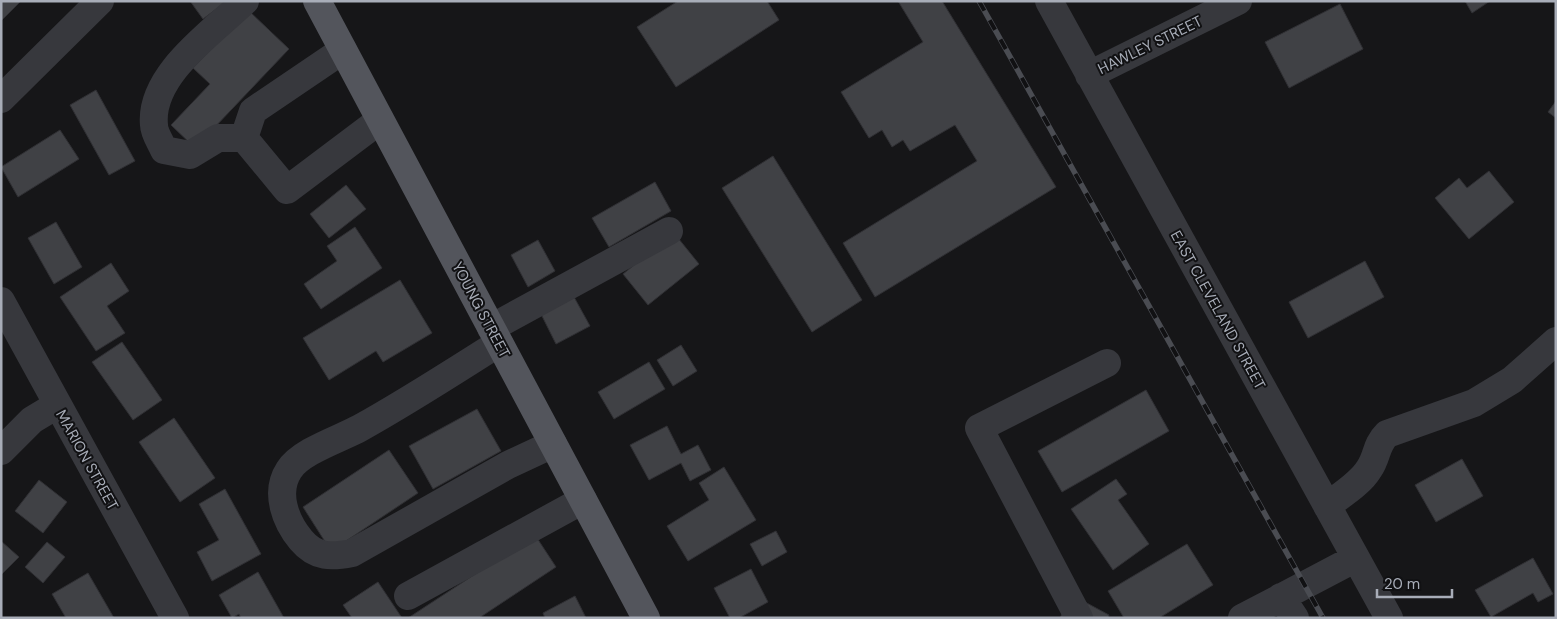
<svg xmlns="http://www.w3.org/2000/svg" width="1557" height="619" font-family="'DM Sans',sans-serif">
<rect width="100%" height="100%" fill="#161618"/>
<path fill="#404145" stroke="#303034" d="M1,1H21L1,21Z
M190,1H227L203,19Z
M678,1H767L779,20L676,87L637,27Z
M898,1H942L1056,187L875,297L843,243L977,161L955,125L910,151L903,140L892,147L882,130L869,138L841,92L923,42Z
M1465,1H1490L1472,13Z
M1340,4L1363,49L1289,88L1265,42Z
M248,10L289,49L195,148L171,125L210,84L193,68Z
M96,90L135,161L109,175L70,105Z
M1556,101V118L1548,112Z
M60,130L79,159L18,197L1,167Z
M773,156L862,300L812,332L722,188Z
M1489,171L1514,202L1469,239L1435,198L1459,178L1467,188Z
M655,182L671,211L609,247L592,218Z
M346,185L366,209L329,238L310,214Z
M56,222L82,267L54,284L28,238Z
M355,227L382,268L321,309L304,284L337,261L327,246Z
M674,233L699,264L648,305L623,274Z
M538,240L555,271L528,287L511,255Z
M1365,261L1384,297L1308,338L1289,302Z
M111,263L129,291L107,306L125,333L96,351L60,297Z
M400,280L432,333L383,362L376,351L329,380L303,338Z
M574,297L590,326L556,344L541,314Z
M122,342L162,400L133,420L92,362Z
M681,345L697,371L673,386L657,360Z
M649,362L665,389L614,419L598,392Z
M1146,390L1169,431L1062,492L1038,451Z
M477,409L501,451L433,489L409,446Z
M174,418L215,478L180,502L139,442Z
M667,426L681,454L698,445L711,470L690,481L681,463L649,480L630,445Z
M389,450L418,493L331,551L303,507Z
M1462,459L1483,496L1436,522L1415,485Z
M724,467L756,520L688,561L667,526L709,500L699,483Z
M1116,479L1127,494L1118,500L1149,544L1113,570L1071,509Z
M39,480L67,502L43,533L15,511Z
M225,489L261,554L212,581L197,552L219,540L199,504Z
M776,531L787,552L762,566L750,544Z
M535,535L556,567L479,618H408Z
M1,541L19,557L1,575Z
M47,542L65,557L43,583L25,567Z
M1187,544L1213,585L1159,618H1124L1108,591Z
M1533,558L1553,594L1538,602L1533,593L1491,617L1475,590Z
M751,569L768,602L739,618H730L714,588Z
M258,572L284,618H241L239,614L232,618L219,595Z
M88,573L114,618H66L52,594Z
M378,582L402,618H352L343,605Z
M575,596L586,618H545L543,613Z
M1069,601H1083L1109,615L1108,618H1060Z"/>
<g fill="none" stroke-linecap="round" stroke-linejoin="round">
<path stroke="#37383d" stroke-width="28" d="M245,1C213,32 149,75 154,125C154,133 161,143 164,150L190,155L218,138H244L287,190L380,120
M1049,1L1389,618
M1089,75L1238,1
M1,99L100,1
M244,138L253,111L343,50
M1,301L175,618
M491,328L669,231
M499,343C453,372 407,402 360,428C340,439 301,451 289,470C274,493 286,522 301,540C316,558 332,557 352,553L508,465L553,444
M1,451L32,420L57,405
M1327,506C1341,495 1360,484 1369,469C1378,456 1375,446 1387,434L1474,403L1512,380L1556,341
M408,596L583,500
M1281,597L1295,618
M1079,618L979,428L1107,363
M1242,618L1356,558"/>
<path stroke="#53555c" stroke-width="28" d="M317,1L646,618"/>
<defs>
<path id="rail" d="M979,1L1323,618"/>
</defs>
<use href="#rail" stroke="#4a4c52" stroke-width="5.5"/>
<use href="#rail" stroke="#111113" stroke-width="4" stroke-dasharray="11" stroke-linecap="butt"/>
</g>
<g text-anchor="middle" dominant-baseline="central" stroke-width="4" stroke-linejoin="round" paint-order="stroke">
<g font-size="15" fill="#a8adb8" stroke="#111113">
<text transform="translate(1150 45) rotate(-26)">HAWLEY STREET</text>
<text transform="translate(481 310) rotate(62)">YOUNG STREET</text>
<text transform="translate(1218 310) rotate(61)">EAST CLEVELAND STREET</text>
<text transform="translate(87 460) rotate(61)">MARION STREET</text>
</g>
</g>
<rect width="1557" height="619" fill="none" stroke="#a8adb8" stroke-width="5"/>
<path d="M1377 589v8h75v-8" fill="none" stroke="#a8adb8" stroke-width="2.5"/>
<text x="1384" y="589" font-size="15" fill="#a8adb8" stroke="#111113" stroke-width="4" paint-order="stroke">20 m</text>
</svg>
